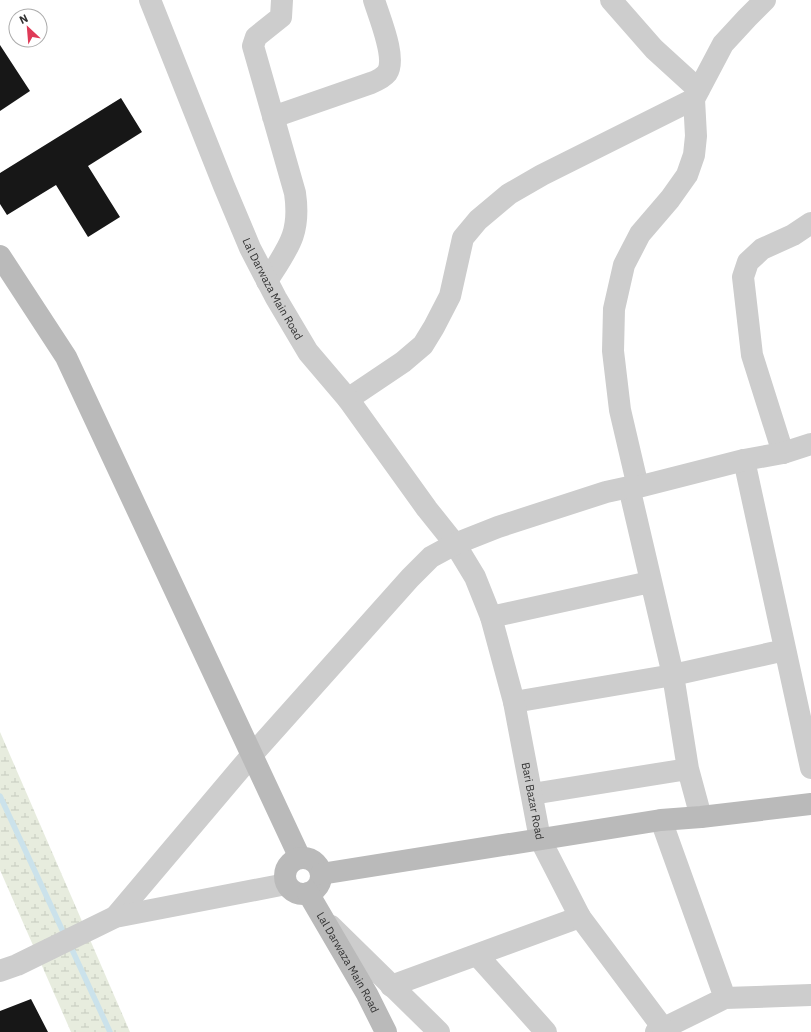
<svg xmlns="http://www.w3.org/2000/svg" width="811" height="1032" font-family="'IBM Plex Sans',sans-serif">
<defs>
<pattern id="wetland-marsh" width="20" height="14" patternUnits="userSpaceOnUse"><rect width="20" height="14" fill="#e7ecde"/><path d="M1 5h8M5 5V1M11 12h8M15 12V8" fill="none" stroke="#c6cbbf"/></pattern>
</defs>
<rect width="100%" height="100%" fill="#fff"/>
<path fill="url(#wetland-marsh)" d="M0,732L130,1032H71L0,870Z"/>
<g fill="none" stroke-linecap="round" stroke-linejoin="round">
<path stroke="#cbe2eb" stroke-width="5.5" d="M0,796L65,936
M69,943L110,1032"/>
</g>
<path fill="#171717" d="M0,45L30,91L0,111Z
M121,98L142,132L88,166L120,217L88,237L56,185L7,215L0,204V173Z
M31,999L48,1032H0V1011Z"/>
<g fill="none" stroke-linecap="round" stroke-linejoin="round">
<path stroke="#cdcdcd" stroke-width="22" d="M611,0L654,49L699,90
M273,117L371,83C376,81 383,78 387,73C397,58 379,17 374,0
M267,281C288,248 301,234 295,193L253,46L256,37L281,17L282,0
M348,399L403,362L423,345L434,327L450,296L463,238L478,220L509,194L542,175L694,99
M783,453L752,355L743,277L748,262L762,249L793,235L811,223
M744,460L811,768
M629,487L673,675L688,769L701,817
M638,487L620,410L613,351L614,309L624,265L640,234L670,199L687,175L694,155L696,136L694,99L723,44L747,18L765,0
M491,617L650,582
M514,702L673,675L785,650
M532,794L688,769
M661,820L725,998
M477,955L546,1032
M391,986L580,917
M656,1032L725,998L811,995"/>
<g stroke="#cdcdcd" stroke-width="22">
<path id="s1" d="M150,0L224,186L250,248L276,298L308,352L348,399L427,509L455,544L475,577L491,617L514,702L540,839L580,917L666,1032"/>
<path d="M115,917L251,756L410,578L431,557L455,544L498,527L606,492L629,487H638L744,460L783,453L811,444"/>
<path d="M331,926L439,1032"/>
<path d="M0,971L17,965L115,917L286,884"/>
</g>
<g stroke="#bababa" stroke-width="22">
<path d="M0,256L66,357L300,858"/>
<circle cx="303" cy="876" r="18"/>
<path d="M321,874L661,820L701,817L811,804"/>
<path id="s2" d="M308,893L367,994L386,1032"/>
</g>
</g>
<g text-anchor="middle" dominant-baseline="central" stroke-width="4" stroke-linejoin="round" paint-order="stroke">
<g font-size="11" fill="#303030" stroke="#fff">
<text stroke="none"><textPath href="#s1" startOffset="314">Lal Darwaza Main Road</textPath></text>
<text stroke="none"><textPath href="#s1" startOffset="899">Bari Bazar Road</textPath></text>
<text stroke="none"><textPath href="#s2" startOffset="80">Lal Darwaza Main Road</textPath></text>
</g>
</g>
<g transform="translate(28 28) rotate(334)"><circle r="19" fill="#ffffff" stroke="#acacac"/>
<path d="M0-3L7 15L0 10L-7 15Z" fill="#df3a57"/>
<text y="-6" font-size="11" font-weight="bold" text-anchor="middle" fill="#303030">N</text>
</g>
</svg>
